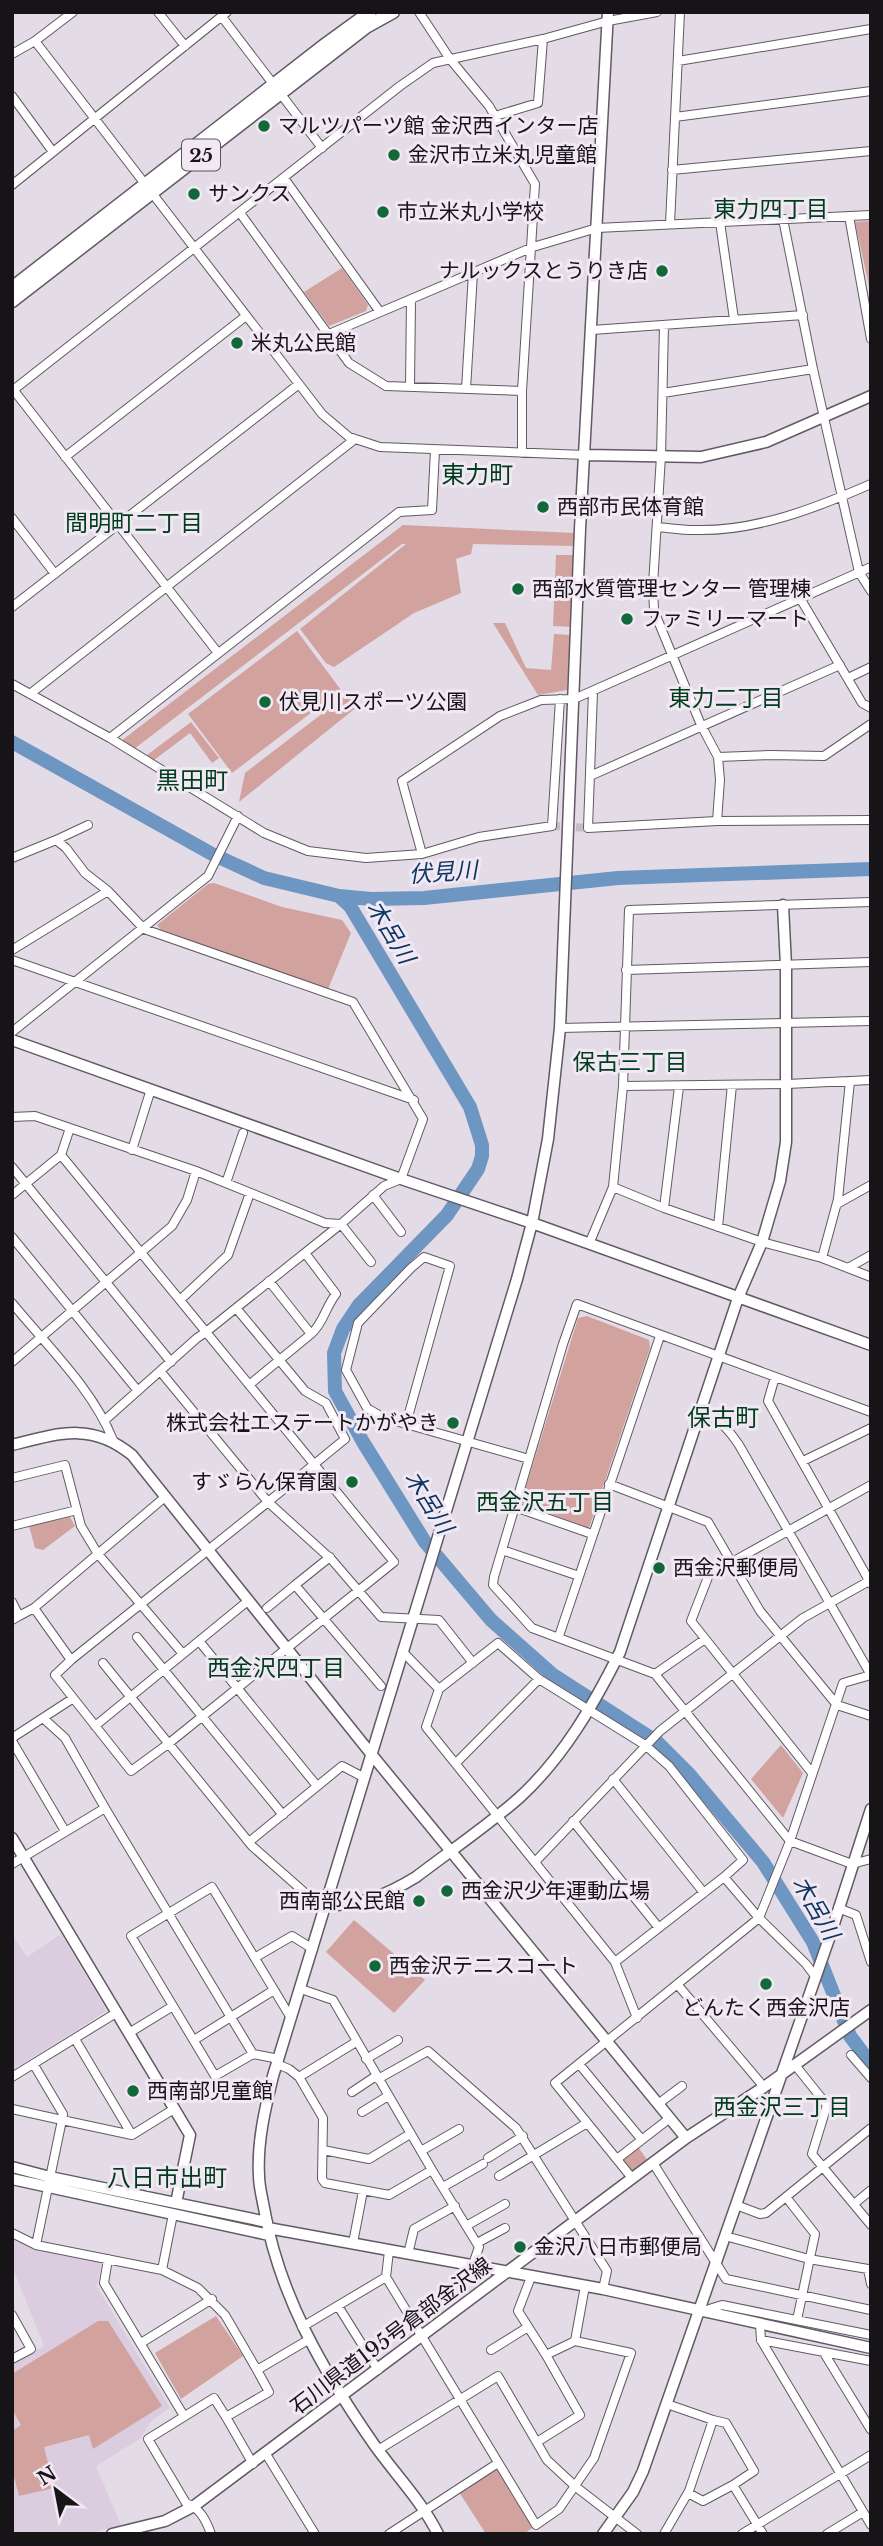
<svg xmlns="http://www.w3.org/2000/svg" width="883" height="2546" font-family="'Libre Baskerville','Noto Sans JP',serif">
<rect width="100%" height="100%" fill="#e3dbe6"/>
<path fill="#dbcddf" d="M12,1934L27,1957L61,1934L105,2008V2012L12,2070Z
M12,2239L32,2248L100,2262L101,2265L97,2287L170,2408L150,2422L141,2438L96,2466L121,2525L87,2534H12V2364L44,2346L12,2266Z"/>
<path fill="#d2a29e" d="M871,221V295L855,222Z
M342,268L368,305L366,311L329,326L304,292Z
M403,525L575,533L576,546L473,544L471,554L456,559L461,593L414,613L334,667L326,663L300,629L406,544H402L134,749L121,741Z
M556,555H576L573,627L553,626Z
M493,623H505L526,668L551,670L554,634L571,635L567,690L538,695Z
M297,631L341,690L232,773L188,714Z
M349,693L358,706L239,802L245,773Z
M191,722L219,758L212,763L190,733L154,760L147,755Z
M214,883L282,907L342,920L351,933L328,989L161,930L157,925L208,884Z
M587,1316L649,1340L650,1348L589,1528L521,1503L578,1318Z
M66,1510L75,1526L43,1550L35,1548L29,1526Z
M781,1745L803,1773L783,1818L751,1779Z
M354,1920L425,1980L394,2013L326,1952Z
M638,2147L648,2161L632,2173L622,2159Z
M216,2316L243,2356L181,2399L155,2353Z
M98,2321H108L162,2406L93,2449L89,2435L44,2447L54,2488L19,2496L12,2468V2431L21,2425L12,2409V2374Z
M498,2468L536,2525L524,2534H486L459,2492Z"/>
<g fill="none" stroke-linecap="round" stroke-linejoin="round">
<path stroke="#6e96c3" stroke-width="2.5" d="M866,2057L871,2053"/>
<path stroke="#6e96c3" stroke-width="14" d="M12,742L212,854L264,878L339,896L371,899L424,898L618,878L871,869
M339,896L350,906L470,1107L482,1145V1156L478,1169L447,1215L359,1305L343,1329L334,1353L335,1391L363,1442L425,1542L491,1620L553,1675L657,1742L689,1774L763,1862L813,1942L850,2036L871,2064"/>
<path stroke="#c4bdc7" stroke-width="8" stroke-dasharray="8 4" stroke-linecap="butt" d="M552,826L588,828"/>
<defs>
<path id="street" d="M158,12L185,46
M419,12L450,59L489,106L535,184L522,391V453
M222,17L322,148
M35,41L322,414L349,437L380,447L585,455
M12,54L35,41L73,12
M678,61L871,29
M12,96L53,152
M495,116L538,103L543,39
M675,117L871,91
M672,170L871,151
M284,178L380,312
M12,185L227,12
M240,213L349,363L386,386L522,391
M849,216L871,339
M783,219L813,369L859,572L871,591
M720,222L734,319
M670,224L680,12
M664,325L661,456L653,585L654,611L701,725L718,757L720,780L717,821
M592,330L803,315
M329,334L533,247L597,228L871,215
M410,387L411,299
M12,388L218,653
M466,389L473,273
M12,391L400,86L433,63L543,39L608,21L657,12
M663,393L813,369
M65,457L246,316
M12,518L55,574
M657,527C669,528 682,530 694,530C755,532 816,508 871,484
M800,598L862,703L871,708
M12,607L299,384
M848,678L871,667
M12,684L110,738L399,512L432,510L435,450
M593,691L588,828L717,821L871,820
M30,694L355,439
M110,738L264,833L308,851L366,858L422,854L479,837L552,826L560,699
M718,757L770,755L824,756L871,724
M590,776L840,665
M56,840L88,825
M422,854L402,781L500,716L541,700L574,699L871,567
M12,858L56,840L66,848L85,873L108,891L144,929L353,1002L423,1119L401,1179L384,1186L341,1224L206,1332L394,1562L168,1744L131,1771L55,1675L71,1660
M871,902L629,910L623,1086L613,1187L664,1208L762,1242L822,1258L871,1277
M12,950L108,891
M12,960L414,1100
M626,970L871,962
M560,1028L871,1021
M12,1032L208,876L238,816
M623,1086L787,1084L871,1080
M12,1117L35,1116L70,1128L61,1155L206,1332L197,1338L160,1371L268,1502L71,1660L34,1608
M70,1128L196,1171L325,1223L341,1224
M132,1150L151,1089
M12,1167L171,1362
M226,1183L243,1133
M12,1195L61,1155
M373,1195L401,1232
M837,1204L871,1185
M664,1208L679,1087
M341,1224L371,1262
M718,1227L732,1085
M12,1237L138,1391
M589,1244L613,1187
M305,1253L336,1294C326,1306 323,1324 311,1334
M424,1257L450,1266L406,1424L382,1417L367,1408L346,1370L358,1323L411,1268Z
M822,1258L838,1199L850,1081
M848,1268L871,1255
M180,1300L228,1255L250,1193
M12,1303C47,1346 92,1388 113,1440
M236,1308L305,1391L326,1403L345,1439L268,1502L332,1560L381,1617L439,1620L473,1663
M12,1362L172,1226L187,1200L196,1171
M775,1377L768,1401L871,1584
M249,1385L311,1334L269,1281
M700,1413C718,1417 729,1430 739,1445L871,1675
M105,1420L160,1371
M406,1424L529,1459
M803,1461L871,1428
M12,1478L65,1465L81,1526L98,1554L183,1654
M609,1484L708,1522L760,1611L837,1705L871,1716
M515,1507L592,1534
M12,1526L77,1510
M502,1550L579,1576
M330,1557L295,1585L381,1686
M12,1602L19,1616L12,1620
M267,1608L295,1585
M19,1616L34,1608L165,1497
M559,1636L660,1336
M137,1637L283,1815
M199,1641L317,1786
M402,1651L439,1689L426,1727L615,1962
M103,1663L252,1846L313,1900L326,1906
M655,1674L705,1639
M439,1689L498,1643L539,1679L645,1745L669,1766L743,1860L724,1877
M43,1718L65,1738L105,1808
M95,1726L249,1600
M12,1738L72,1699
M12,1741L65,1831
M456,1763L539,1679
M812,1773L691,1621L710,1572L732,1562L871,1485
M613,1779L704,1893
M573,1821L659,1928
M790,1841L655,1674L532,1628L493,1585L494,1577L563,1344L577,1304L871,1412
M790,1841L843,1683L871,1675
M249,1842L342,1766L365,1778
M535,1862L660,1731L803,1618L871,1580
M12,1864L105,1808L253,2054
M838,1908L856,1915L871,1962
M256,1957L292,1936L313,1949
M677,1984L764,2087
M301,1989L333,2000L432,2170
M173,2006L131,1936L212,1887L291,2018
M637,2018L615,1962L724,1877L759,1918L790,1841L852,1864L871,1859
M129,2033L173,2006L215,2076L253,2054L279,2059
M75,2039L132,2135
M194,2040L274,1990
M851,2055L871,2078
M366,2059L398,2040
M277,2064L289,2069L299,2077L323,2118L322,2179L325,2183L389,2195L432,2170L479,2247L472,2267
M579,2064L642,2140
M795,2065L827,2105L812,2154L871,2225
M12,2077L116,2013
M299,2077L356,2042
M378,2079L428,2051L516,2128L607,2271L603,2289
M352,2092L376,2076
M658,2104L682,2086
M12,2109L62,2120L63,2114L34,2065
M362,2112L388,2096
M323,2150L369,2159L410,2134
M421,2151L459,2129
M488,2158L523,2136
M617,2159L670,2118
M653,2163L726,2279L871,2310
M499,2176L587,2123
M632,2178L555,2083L759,1918L806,1964L815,1976
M443,2187L483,2164
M786,2197L815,2234L797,2320
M854,2204L871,2190
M736,2205L760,2214L766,2213L871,2128
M466,2226L505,2204
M12,2233L36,2245L162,2270L198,2288L225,2315L257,2370L308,2340
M725,2236L809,2259L868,2269L871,2284
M353,2243L363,2191
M477,2243L505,2228
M36,2245L62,2120L132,2135L174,2109
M389,2251L386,2277L536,2525L559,2509L594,2458L631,2353L575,2341
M408,2254L414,2229L455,2206
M108,2259L104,2283L184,2416
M162,2270L173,2214
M531,2277L518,2311L546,2355L575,2341L585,2286
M338,2306L378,2370
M703,2311L722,2305L871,2335
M12,2315L31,2349L12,2359
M760,2325L761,2340L871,2525
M302,2327L386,2277
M761,2340L871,2361
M141,2343L212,2299
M491,2350L528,2327
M824,2353L871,2430
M713,2420L726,2423L754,2471L733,2485L763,2534
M537,2442L580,2415L546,2355
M378,2450L498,2376L547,2460L576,2487L637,2534
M266,2454L315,2534
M253,2464L226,2417L269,2392L257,2370
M688,2493L703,2501L733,2485
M211,2534C206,2520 200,2508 186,2503L148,2439L214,2398L226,2417
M389,2534L498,2463
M664,2534L689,2491L713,2420L667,2404
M742,2534L871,2455
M827,2534L863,2512"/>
<path id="secondary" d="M585,455L701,457L766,442L871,396
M12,1040L401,1179L532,1223L871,1345
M12,1445C59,1433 92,1422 132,1455L372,1755L686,2138
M12,1838L190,2135L176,2203
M326,1906C363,1904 385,1896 416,1877C450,1851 487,1826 519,1798C563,1758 594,1704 620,1652L738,1298L762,1242L780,1181L786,1142V966L783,905
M12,2167L50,2177L267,2222
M12,2179L269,2235
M268,2228L603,2289L871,2348
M112,2534L165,2521L194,2506L686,2138L764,2087L871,2010
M438,2534C421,2500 394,2473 373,2443C323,2371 279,2295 264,2208C262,2197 259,2186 259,2176C257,2142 265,2109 273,2076L517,1279L532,1223L548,1139L560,1028L580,529L608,12
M603,2534L633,2492L643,2471L831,1933L871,1809"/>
<path id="primary" d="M12,288L326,44L370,12
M12,301L366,27L393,12"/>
</defs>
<use href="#street" stroke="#615963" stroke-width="10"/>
<use href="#secondary" stroke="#615963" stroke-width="13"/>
<use href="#primary" stroke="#615963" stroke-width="15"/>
<use href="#street" stroke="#fff" stroke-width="8"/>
<use href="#secondary" stroke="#fff" stroke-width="10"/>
<use href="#primary" stroke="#fff" stroke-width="12"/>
</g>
<g fill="#136839" stroke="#f1e8f4" stroke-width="2.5">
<circle cx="264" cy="126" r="7"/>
<circle cx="394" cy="155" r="7"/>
<circle cx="194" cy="194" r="7"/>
<circle cx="383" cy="212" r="7"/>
<circle cx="662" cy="271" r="7"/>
<circle cx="237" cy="343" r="7"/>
<circle cx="543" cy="507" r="7"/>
<circle cx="518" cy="589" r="7"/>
<circle cx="627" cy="619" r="7"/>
<circle cx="265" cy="702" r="7"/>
<circle cx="453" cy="1423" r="7"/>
<circle cx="352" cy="1482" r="7"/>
<circle cx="659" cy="1568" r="7"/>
<circle cx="447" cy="1891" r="7"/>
<circle cx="419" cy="1901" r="7"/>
<circle cx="375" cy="1966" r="7"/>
<circle cx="766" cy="1984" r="7"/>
<circle cx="133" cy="2091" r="7"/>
<circle cx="520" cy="2247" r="7"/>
</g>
<g text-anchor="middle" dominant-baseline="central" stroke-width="6" stroke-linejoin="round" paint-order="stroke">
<rect fill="#f1e8f4" stroke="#58545a" stroke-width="2" x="182" y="139.5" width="38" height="31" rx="5"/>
<g font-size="19" font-weight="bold" fill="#171418">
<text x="201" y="155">25</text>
</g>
<g font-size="21" fill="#171418" stroke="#f1e8f4" text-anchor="start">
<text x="278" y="126">マルツパーツ館 金沢西インター店</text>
<text x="408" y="155">金沢市立米丸児童館</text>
<text x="208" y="194">サンクス</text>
<text x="397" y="212">市立米丸小学校</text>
<text x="648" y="271" text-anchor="end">ナルックスとうりき店</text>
<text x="251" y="343">米丸公民館</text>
<text x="557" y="507">西部市民体育館</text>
<text x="532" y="589">西部水質管理センター 管理棟</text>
<text x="641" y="619">ファミリーマート</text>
<text x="279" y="702">伏見川スポーツ公園</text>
<text x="439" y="1423" text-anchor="end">株式会社エステートかがやき</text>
<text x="338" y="1482" text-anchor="end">すゞらん保育園</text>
<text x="673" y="1568">西金沢郵便局</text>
<text x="461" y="1891">西金沢少年運動広場</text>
<text x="405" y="1901" text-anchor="end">西南部公民館</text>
<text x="389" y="1966">西金沢テニスコート</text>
<text x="766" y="2008" text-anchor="middle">どんたく西金沢店</text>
<text x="147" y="2091">西南部児童館</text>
<text x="534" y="2247">金沢八日市郵便局</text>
</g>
<g font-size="21" fill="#171418" stroke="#f1e8f4">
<text transform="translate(391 2336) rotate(-37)">石川県道195号倉部金沢線</text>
</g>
<g font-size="23" fill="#013d1d" stroke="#f1e8f4">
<text x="771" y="209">東力四丁目</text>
<text x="134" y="523">間明町二丁目</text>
<text x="726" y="698">東力二丁目</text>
<text x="630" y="1062">保古三丁目</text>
<text x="545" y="1502">西金沢五丁目</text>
<text x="276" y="1668">西金沢四丁目</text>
<text x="782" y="2107">西金沢三丁目</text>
</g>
<g font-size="23" font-style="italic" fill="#0c3762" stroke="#f1e8f4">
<text transform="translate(443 872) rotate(-4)">伏見川</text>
<text transform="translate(391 932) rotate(59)">木呂川</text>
<text transform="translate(429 1502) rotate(58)">木呂川</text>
<text transform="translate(816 1908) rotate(60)">木呂川</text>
</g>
<g font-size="24" fill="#013d1d" stroke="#f1e8f4">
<text x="477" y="474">東力町</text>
<text x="192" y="780">黒田町</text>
<text x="723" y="1417">保古町</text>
<text x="167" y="2177">八日市出町</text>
</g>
</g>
<rect width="883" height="2546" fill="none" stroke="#171418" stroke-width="28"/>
<g transform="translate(56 2490) rotate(328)" stroke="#f1e8f4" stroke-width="5" paint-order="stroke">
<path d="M0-5L12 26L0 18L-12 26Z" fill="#171418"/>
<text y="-10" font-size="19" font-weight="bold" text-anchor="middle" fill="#171418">N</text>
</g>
</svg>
